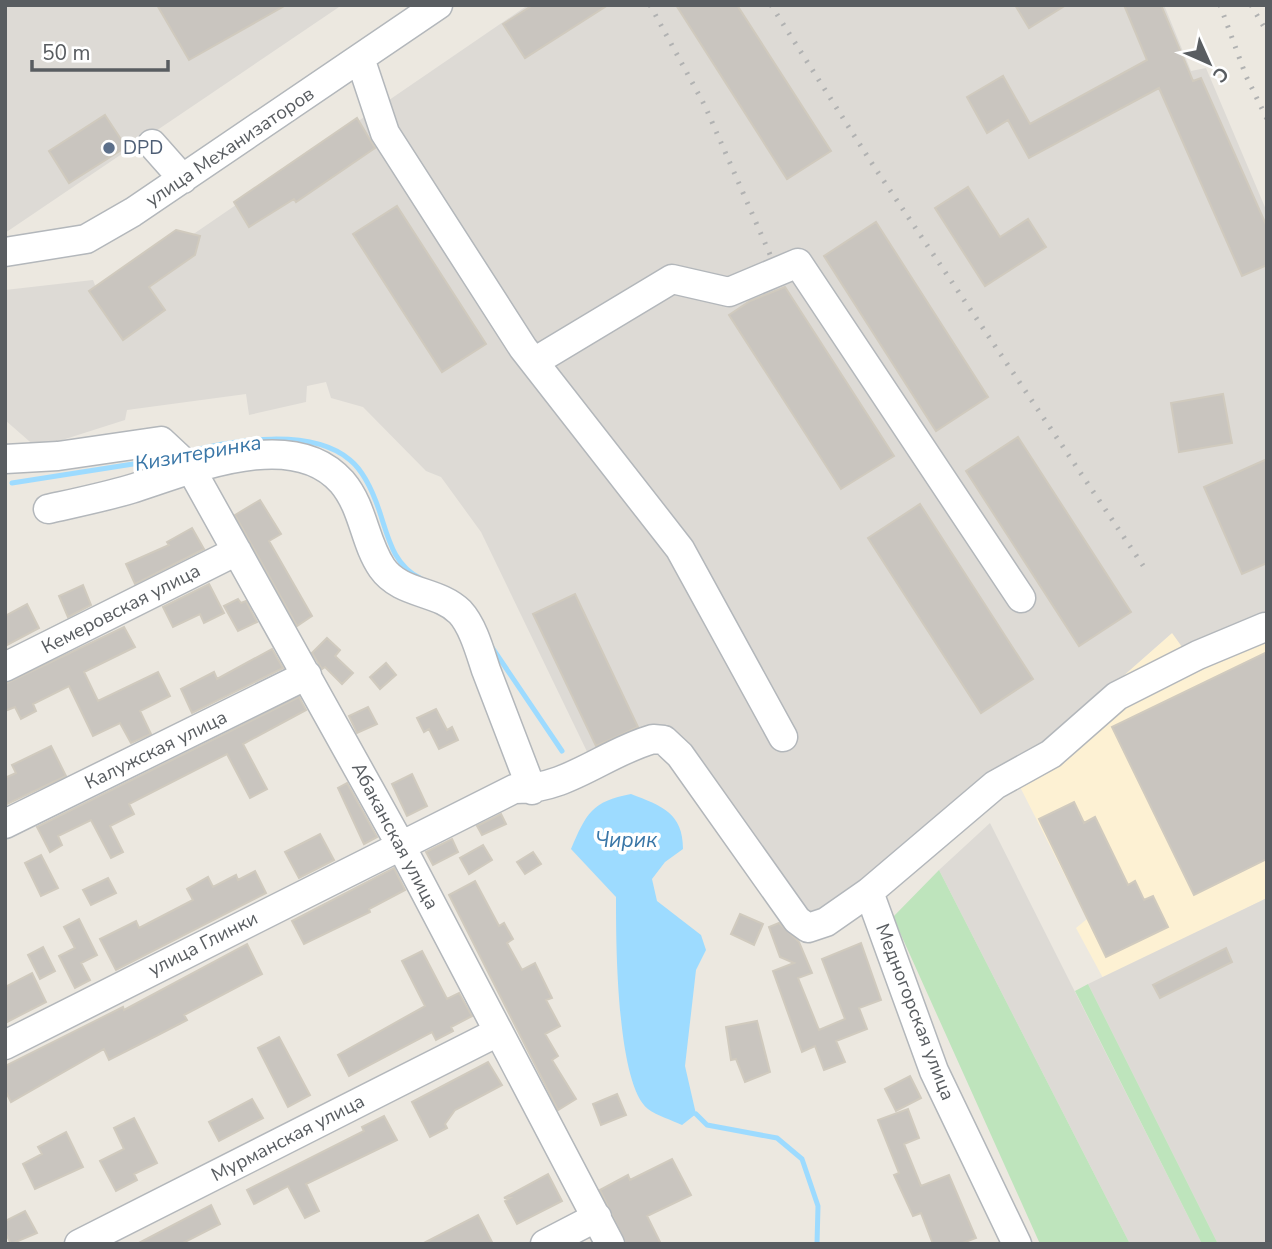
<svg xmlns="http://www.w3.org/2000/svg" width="1272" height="1249" font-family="'Nunito Sans',sans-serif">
<rect width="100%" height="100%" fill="#ece8e0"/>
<path fill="#fdf1d3" d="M1267,626V898L1103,978L1076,928L1087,919L1013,773L1173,632Z"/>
<path fill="#dddad5" d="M5,5H342L5,233Z
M528,5H1164L1191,71L1206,68L1267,212V626L1190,658L1172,633L1013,773L825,929L791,913L667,724L593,764L481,532L441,477L426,471L363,407L331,398L326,382L307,386L306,402L249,415L246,394L127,410L125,420L37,448L5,420V290L93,280L100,298Z
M990,823L1202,1244H1130L939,870Z
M1267,898V1244H1218L1088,984Z"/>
<path fill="#bee4bc" d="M939,870L1130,1244H1040L893,917Z
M1088,984L1218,1244H1202L1075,991Z"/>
<path fill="#9ddbff" d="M631,794C662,806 683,813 683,849L665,862L652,879L657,901L701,935L706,950L696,970L685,1066L696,1114L682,1125C672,1120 657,1116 648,1109C616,1084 616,938 616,897L571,849C586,814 592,801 631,794Z"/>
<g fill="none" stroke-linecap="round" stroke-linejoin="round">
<path stroke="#9ddbff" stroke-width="5" d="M188,452C233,440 311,427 350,460C366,473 375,497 381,516C389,541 395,566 420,578
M12,483L165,459
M489,643L562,751
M696,1114L707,1125L777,1138L802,1159L818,1206L817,1244"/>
</g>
<path fill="#c9c5bf" stroke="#d0cabe" stroke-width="2" d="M157,5H286L189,60Z
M533,5H608L525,58L503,24Z
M676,5H737L831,151L787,179Z
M1015,5H1066L1029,28Z
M1124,5H1161L1193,81L1201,78L1267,227V265L1242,276L1159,88L1029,158L1008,120L987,133L967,97L1003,76L1030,124L1147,60Z
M105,115L126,147L69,183L49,151Z
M357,118L375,148L296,202L294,199L249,227L234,202Z
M968,187L1000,237L1028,219L1046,247L985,286L935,208Z
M397,206L486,344L442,372L353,234Z
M876,222L988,397L936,431L824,256Z
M176,230L200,236L195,255L149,287L165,310L123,340L89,291Z
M785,287L894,456L841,489L729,315L750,301Z
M1223,394L1232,443L1179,452L1171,403Z
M1018,437L1131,612L1079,646L966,471Z
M1267,459V563L1242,574L1204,487Z
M260,500L281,534L269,541L312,616L297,626L235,515Z
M920,504L1033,679L981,713L868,538Z
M192,528L204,549L135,584L126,564L169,545L167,542Z
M209,584L224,613L204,623L200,614L173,627L163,607Z
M83,585L91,605L68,617L59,596Z
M575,594L638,727L596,746L533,614Z
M238,599L241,603L246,601L257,622L238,631L224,606Z
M27,604L39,628L5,646V616Z
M124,627L135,647L84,672L98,701L158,672L170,696L140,711L151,734L131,743L120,723L93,736L69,686L33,704L36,711L21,719L15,707L5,711V684Z
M327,638L340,650L335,656L353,673L342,684L325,667L322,669L312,653Z
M272,649L283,668L192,713L181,689L214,672L217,679Z
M1267,652V859L1194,895L1112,727Z
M386,663L396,675L380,689L370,677Z
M299,697L306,710L243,744L267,789L250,798L227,754L129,804L134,814L110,826L123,852L111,858L91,820L58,836L62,845L50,852L37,827Z
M368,707L377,724L357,733L349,716Z
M436,709L447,730L452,727L458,740L439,749L429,729L424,732L417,718Z
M51,746L66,776L5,805V778L16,773L12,765Z
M412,774L427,806L407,816L392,784Z
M347,783L377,837L364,844L338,788Z
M1074,802L1084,823L1095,817L1128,885L1135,881L1144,900L1153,896L1168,927L1106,957L1039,819Z
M501,814L506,824L482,835L477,826Z
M320,834L334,860L299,878L285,852Z
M452,839L458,852L433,865L426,852Z
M483,845L492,860L469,874L460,858Z
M533,852L541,864L525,874L517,862Z
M41,855L58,888L41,896L25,863Z
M394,868L405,890L369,909L370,912L304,944L292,921Z
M255,871L266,893L116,970L100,939L136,921L139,928L193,900L187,889L208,877L213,887L236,875L238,880Z
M108,878L116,893L91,905L83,890Z
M475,881L499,926L504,923L513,939L507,943L522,970L535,963L552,998L546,1000L560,1026L545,1034L558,1056L552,1060L576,1099L558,1110L449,895Z
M740,914L763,924L754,945L731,934Z
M79,919L97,955L81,963L90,980L75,988L59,956L75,948L64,927Z
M779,923L799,942L812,973L798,978L819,1030L845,1019L822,959L861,943L881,1000L859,1008L867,1029L836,1041L845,1062L824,1070L815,1046L802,1052L773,971L794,963L780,957L769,927Z
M247,944L262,974L184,1015L187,1020L158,1035L109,1060L104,1049L11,1102L5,1090V1066L123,1007L124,1010Z
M43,947L55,971L40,979L28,955Z
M1226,948L1232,962L1160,998L1153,985Z
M422,951L447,999L459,993L472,1016L451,1027L453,1031L436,1040L432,1032L349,1076L338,1055L425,1006L402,961Z
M32,973L46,1002L5,1023V987Z
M757,1021L770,1072L745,1082L736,1059L731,1060L726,1027Z
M279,1037L310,1095L288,1107L258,1048Z
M488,1062L502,1085L455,1110L445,1124L447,1128L430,1137L412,1102Z
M910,1076L921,1098L896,1111L885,1089Z
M617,1094L626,1115L601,1125L593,1104Z
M252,1099L263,1118L219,1141L209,1122Z
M908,1109L919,1138L904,1144L921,1186L949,1175L976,1238L960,1244H933L921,1213L913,1216L894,1175L899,1173L878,1120Z
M384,1116L397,1140L306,1184L319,1211L305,1218L288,1186L254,1204L247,1190L364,1131L362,1127Z
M134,1118L157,1163L134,1174L137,1180L116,1191L100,1161L124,1149L114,1128Z
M66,1132L83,1167L35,1189L23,1164L42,1154L38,1147Z
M672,1159L691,1195L647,1216L661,1244H626L600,1190L628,1175L630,1180Z
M548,1174L562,1201L517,1224L505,1201L510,1198H504Z
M211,1205L220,1224L181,1244H137Z
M25,1211L37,1233L11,1244L5,1232V1221Z
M478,1215L493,1244H422Z"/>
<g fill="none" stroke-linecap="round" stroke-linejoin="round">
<defs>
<path id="minor" d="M360,58L385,133L523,348L680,549L783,737
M152,144L183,179
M5,252L86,239L133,212L438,5
M534,362L672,279L729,292L798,263L1021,598
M5,459L58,456L161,441L191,469L400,844L610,1244
M48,509C75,503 104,497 131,489C189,471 292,425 342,482C364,508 364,542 382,568C401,595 438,590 460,612C473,626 480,652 486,670C501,710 517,750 532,790
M5,667L237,551
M5,824L307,675
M869,892L934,1071L1017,1244
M5,1045L514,789C567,790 604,753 653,739L664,740L680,755L797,920L808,928L826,922L869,892L995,785L1051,754L1117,696L1198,655L1265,627
M79,1244L498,1032
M545,1244L597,1217"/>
</defs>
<use href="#minor" stroke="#b3b7bb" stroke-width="31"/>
<use href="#minor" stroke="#fff" stroke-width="28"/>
<path stroke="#b1b2b2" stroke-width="5" stroke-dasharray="2 9" stroke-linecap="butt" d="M650,5L705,106L772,259
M771,5L871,162L1144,567
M1220,5L1246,76L1267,119
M1251,5L1267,32"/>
</g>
<circle fill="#5c6f8a" stroke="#fff" stroke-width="2.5" cx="109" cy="148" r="7"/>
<g text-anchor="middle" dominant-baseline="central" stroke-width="7" stroke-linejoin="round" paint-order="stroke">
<g font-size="19" fill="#595d61" stroke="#fff">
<text transform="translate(230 147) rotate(-34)">улица Механизаторов</text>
<text transform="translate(121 609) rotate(-27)">Кемеровская улица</text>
<text transform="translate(156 750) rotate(-26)">Калужская улица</text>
<text transform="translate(395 836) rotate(62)">Абаканская улица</text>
<text transform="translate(203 944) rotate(-27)">улица Глинки</text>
<text transform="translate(915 1012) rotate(69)">Медногорская улица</text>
<text transform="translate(288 1138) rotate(-27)">Мурманская улица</text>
</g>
<g font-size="19" fill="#4e5e75" stroke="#fff" text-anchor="start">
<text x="123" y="148">DPD</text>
</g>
<g font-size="21" font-style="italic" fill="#3976a7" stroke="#fff">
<text transform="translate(198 453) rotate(-10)">Кизитеринка</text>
<text x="626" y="840">Чирик</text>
</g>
</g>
<rect width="1272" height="1249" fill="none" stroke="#595d61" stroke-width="14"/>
<g transform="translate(1209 63) rotate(135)" stroke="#ffffff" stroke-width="5" paint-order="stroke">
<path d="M0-5L12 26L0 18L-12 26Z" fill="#595d61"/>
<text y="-10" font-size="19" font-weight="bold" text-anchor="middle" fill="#595d61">С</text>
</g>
<path d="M32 60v10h136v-10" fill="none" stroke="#595d61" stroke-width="3.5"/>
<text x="42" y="60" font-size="21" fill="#595d61" stroke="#ffffff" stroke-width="5" paint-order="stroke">50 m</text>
</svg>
